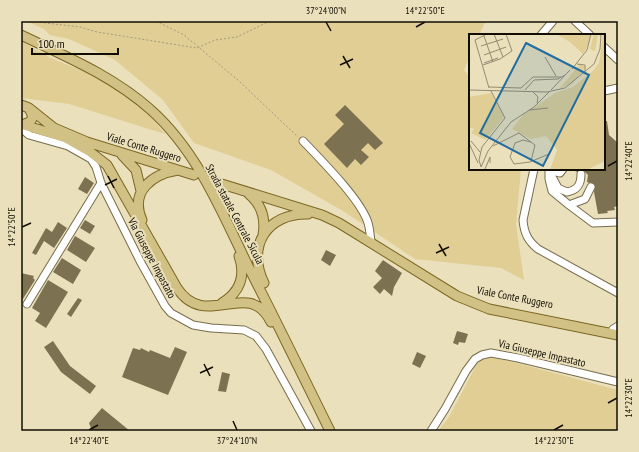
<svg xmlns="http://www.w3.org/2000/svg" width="639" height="452" font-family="'PT Sans Narrow',sans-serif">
<rect width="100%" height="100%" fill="#ebe0bc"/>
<path fill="#e0ce94" d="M26,21H486L479,35H470V56L464,70L470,78V169H521L516,224L524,280L501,268L415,259L343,211L271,170L194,143L163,100L115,60L69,39L50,35L44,29Z
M21,41L51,58L88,73L115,88L143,107L165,134L69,104L21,98Z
M490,356L618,390V431H438L449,417L480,358Z"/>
<path fill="#7c7252" d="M345,105L383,143L375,150L368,143L361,150L369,157L361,165L355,159L347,168L324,144L344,124L335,115Z
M604,121H607L609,135L618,143V206L614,207L615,210L607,211L608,213L598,214L594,192L595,185L587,182L588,175L583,170L577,172L571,169H604Z
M85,177L94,183L87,194L78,189Z
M85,220L95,226L90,234L80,228Z
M58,222L67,228L54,248L44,241L36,255L32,253L46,228L52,232Z
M75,236L95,248L86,262L67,250Z
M326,250L336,255L330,266L321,260Z
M62,258L81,270L73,284L53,272Z
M383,260L402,273L394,287L392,296L384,289L380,294L373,287L382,278L375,271Z
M21,273L34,276L33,278L35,280L21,302Z
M48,280L68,292L46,328L35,321L40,313L32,308Z
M78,298L82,300L71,317L67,314Z
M457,331L468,334L465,343L459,342L458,345L453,343Z
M53,341L70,366L96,386L90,394L61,372L44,347Z
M175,347L187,352L168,395L122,377L133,348L140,350L141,348L149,352L150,350L170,358Z
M417,352L426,356L420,368L412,364Z
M222,372L230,374L226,392L218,391Z
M102,408L130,431H92L89,423Z"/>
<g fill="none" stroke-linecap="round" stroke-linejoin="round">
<defs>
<path id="minor" d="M575,21L590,35
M541,35L553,21
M604,47L618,60
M604,91L618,88
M21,128L29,135L68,146L91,159L96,167L101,183L140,261L165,306L171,313L193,325L211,328L244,330L256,336L266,349L311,431
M303,141C321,160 358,197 367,220C370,227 370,235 371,242
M534,169L523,220C524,233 528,241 538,249L618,293
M549,169V179L552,191L569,205L593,223L618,222
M549,170L560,173L563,169
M551,175L558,188L567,192C578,190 581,184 581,174
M569,205L585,199L591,187
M27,304L101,183
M613,329L618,326
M431,431L445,409L466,371L475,359L482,355L491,353L518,358L618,382"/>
<path id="major" d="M21,35C67,57 113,76 151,110C197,151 222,212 248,266C276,321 303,376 330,431
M21,105L29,108L33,117L30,122L22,125
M29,108L54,128L87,142L194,175
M24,125L63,137
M66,138L89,151L107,165L177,288C206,332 248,276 271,322
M122,155L136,170L141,191
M212,181L322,215L339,223L457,296L489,309L618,335
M249,194C262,205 266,218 263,235
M142,220C129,191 153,174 178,170
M264,283C246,246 267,213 308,214
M222,303C240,292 246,276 239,256"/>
</defs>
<use href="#minor" stroke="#776d4d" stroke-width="9"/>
<use href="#major" stroke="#7b6723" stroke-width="11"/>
<path stroke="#a49b80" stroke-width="1" stroke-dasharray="2 2" stroke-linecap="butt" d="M28,21L80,27L97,32L197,48L215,40L237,37L270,21
M156,21L184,35L239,81L298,137"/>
<use href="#minor" stroke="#fff" stroke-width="7"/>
<use href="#major" stroke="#d1c185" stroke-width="9"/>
</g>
<path fill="none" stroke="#120e03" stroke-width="1.5" d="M326,22L331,31M416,27L425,22M343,56L350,68M340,65L353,59M608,166L617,161M108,176L114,188M105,185L117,179M22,227L31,223M439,244L446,256M436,253L449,247M204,364L210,376M200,373L213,367M608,403L617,398M233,421L237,430M89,430L98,425M554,430L563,425"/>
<g text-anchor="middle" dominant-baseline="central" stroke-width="4" stroke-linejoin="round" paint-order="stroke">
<g font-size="11" fill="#120e03" stroke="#ebe0bc">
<text transform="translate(144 147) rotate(17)">Viale Conte Ruggero</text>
<text transform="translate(235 214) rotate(62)">Strada statale Centrale Sicula</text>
<text transform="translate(152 258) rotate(62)">Via Giuseppe Impastato</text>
<text transform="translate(515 297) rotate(11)">Viale Conte Ruggero</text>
<text transform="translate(542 353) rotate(13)">Via Giuseppe Impastato</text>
</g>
</g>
<g transform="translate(469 34)">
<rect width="136" height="136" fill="#ebe0bc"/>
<path d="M87,0H122L121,7L114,20L101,8ZM125,0H129L126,17L121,15ZM134,0H136V127L118,136H81L88,116L77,102L62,105L43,95L54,81L86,59L104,53L124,37L130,29ZM111,30L117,33L104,49L90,55ZM22,59L35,83L16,106L2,99L5,95L0,93V63Z" fill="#e0ce94"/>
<path fill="none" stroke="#948c72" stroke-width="1" d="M25,0L34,23M15,2L24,28M6,6L20,54M6,6L18,0M12,12L34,5M15,21L37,13M76,23L87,42M15,29L29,24M108,30L116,31V39M14,31L31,25L43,17L37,0M103,35L118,16L122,0M20,53L52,54L64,43H92M0,56L78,58L96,54L125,30L131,15L132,0M56,56L65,46L89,45L96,41M82,56L101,36M64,58L69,63L68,69M60,76L79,74M2,107L11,118M62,108L54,106L46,109L41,123L45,130L61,128L80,120M0,109L9,129M24,112L50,99L66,111L62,127M12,133L10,126L13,113L36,84L22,57M12,133L19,117L42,88L65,73L80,58M16,135L21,123V129"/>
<path fill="#226da0" fill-opacity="0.15" stroke="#226da0" stroke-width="2" d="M57,9L120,41L74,132L11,99Z"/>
<rect width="136" height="136" fill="none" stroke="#120e03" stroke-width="2"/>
</g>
<rect width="639" height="452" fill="none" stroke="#ebe0bc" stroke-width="44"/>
<path d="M32 48v6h86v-6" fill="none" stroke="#120e03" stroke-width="2"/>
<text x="38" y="48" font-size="12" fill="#120e03" stroke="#ebe0bc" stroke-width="3" paint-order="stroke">100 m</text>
<rect x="22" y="22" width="595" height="408" fill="none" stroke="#120e03" stroke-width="1.5"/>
<g font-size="10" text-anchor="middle" fill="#120e03">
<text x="326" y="14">37°24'00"N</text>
<text x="425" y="14">14°22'50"E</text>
<text transform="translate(628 161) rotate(-90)" y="4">14°22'40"E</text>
<text transform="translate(11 227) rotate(-90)" y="4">14°22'50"E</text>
<text transform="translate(628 398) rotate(-90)" y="4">14°22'30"E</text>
<text x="89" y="444">14°22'40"E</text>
<text x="237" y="444">37°24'10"N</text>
<text x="554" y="444">14°22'30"E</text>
</g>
</svg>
